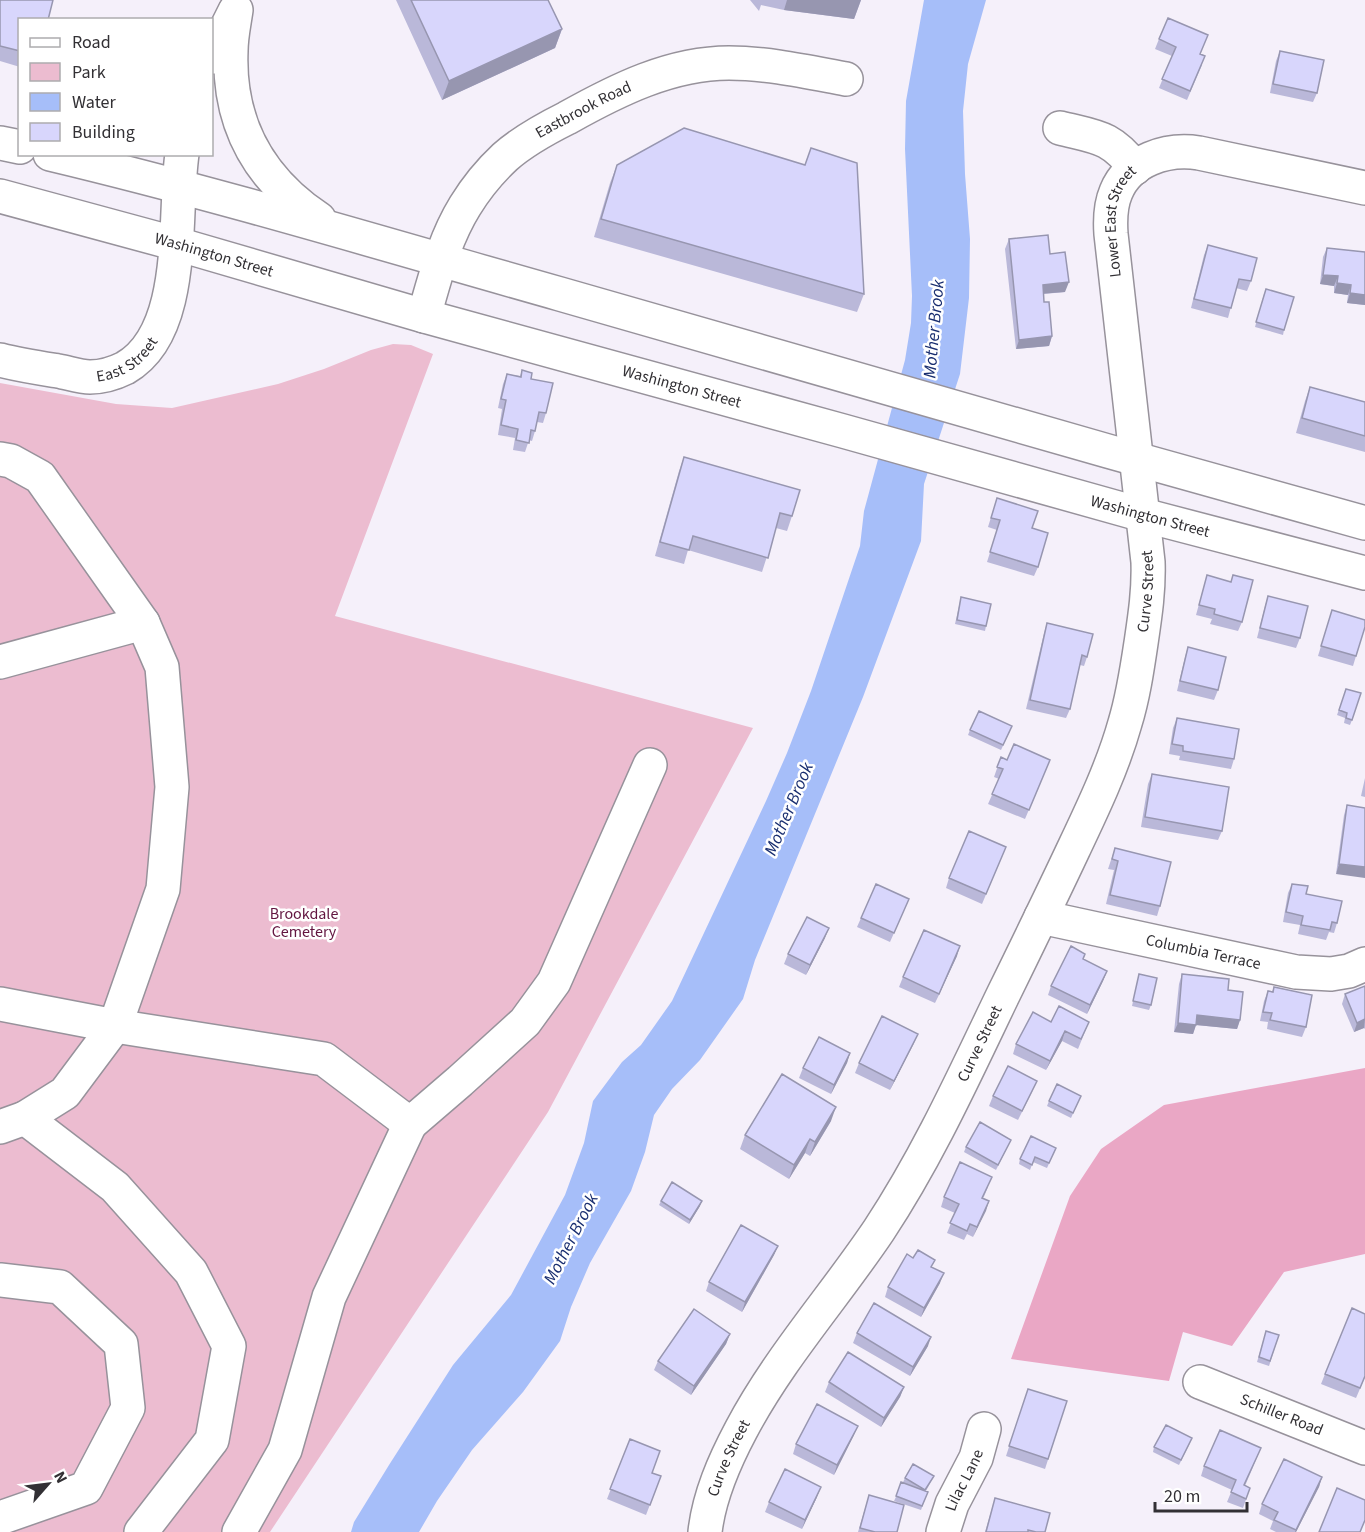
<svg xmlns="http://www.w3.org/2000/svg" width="1365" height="1532" font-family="'Source Sans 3',sans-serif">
<rect width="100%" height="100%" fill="#f5f0fa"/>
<path fill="#ecbcd0" d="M393,344L411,345L433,354L335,616L753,728L548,1112L270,1532H0V383L116,404L172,408L278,384L324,369L371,350Z"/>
<path fill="#eaa7c5" d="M1365,1068V1254L1284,1272L1232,1346L1183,1332L1169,1381L1011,1359L1070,1196L1101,1149L1164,1105Z"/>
<path fill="#a6bef9" d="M924,0H986L968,64L963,111L965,174L970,239L969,298L960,374L924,484L921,541L863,697L755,960L743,999L700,1060L672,1089L654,1115L645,1152L631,1191L590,1263L571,1307L560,1341L523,1392L472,1450L437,1501L419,1532H351L354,1522L389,1465L453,1365L511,1295L565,1195L584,1143L593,1101L622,1062L641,1045L672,1001L766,801L787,753L811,691L860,546L864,511L905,360L911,323L912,296L905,149L906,101Z"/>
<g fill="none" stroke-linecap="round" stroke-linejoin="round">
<defs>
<g id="minor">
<path d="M212,57L235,11"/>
<path d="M1060,128C1096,137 1111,136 1135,168"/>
<path id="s1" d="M424,316C435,278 444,240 465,206C476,188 490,171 505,157C523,141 545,129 567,118C617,90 671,63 729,63C768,63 808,72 846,79"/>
<path id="s2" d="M0,360C19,365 39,368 58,371C69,373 80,377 90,377C102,377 115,373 125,368C188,332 173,216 182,154"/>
<path d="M0,459L11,461L40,477L143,623L162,667L172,787L163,889L115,1026L65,1093L25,1118"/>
<path d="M0,662L143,623"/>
<path id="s3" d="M1041,917L1296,972L1331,974L1349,971L1365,964"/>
<path d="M0,1004L115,1026L324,1059L410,1124L460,1081L525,1022L554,982L650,765"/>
<path d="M0,1127L25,1118L115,1187L191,1272L229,1346L212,1440L141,1532"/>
<path d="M0,1280L60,1287L121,1344L128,1408L86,1488L0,1518"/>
<path id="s4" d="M1200,1382L1365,1448"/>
<path d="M239,1532L285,1450L329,1297L410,1124"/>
<path id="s5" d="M705,1532C709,1496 724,1462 741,1430C779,1358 834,1297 879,1230C928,1156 965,1074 1003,995C1027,946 1051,897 1074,848C1093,808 1113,766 1125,723C1133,697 1137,670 1141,643C1145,616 1149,590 1148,562L1111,234C1110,220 1110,206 1116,192C1129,160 1167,148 1199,153L1365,188"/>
<path id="s6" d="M943,1532L952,1504L976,1458L984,1429"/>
</g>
<g id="major">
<path d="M236,10C234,24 231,37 231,51C228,124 259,179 319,219"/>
<path d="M0,143L20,147"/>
<path d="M50,154C222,195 390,246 560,294C828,371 1096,449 1365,523"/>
<path id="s7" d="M0,196L177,244L424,316L843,431L1143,515L1365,573"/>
</g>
</defs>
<use href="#minor" stroke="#97929b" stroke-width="36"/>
<use href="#major" stroke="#97929b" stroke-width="36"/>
<use href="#minor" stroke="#fff" stroke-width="33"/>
<use href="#major" stroke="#fff" stroke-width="33"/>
</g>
<path fill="#bab8d9" d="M0,0L20,20V67L0,61Z
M396,0H548L562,29L555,48L442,100Z
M750,0H861L854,19L784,10L761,5L759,11Z
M1159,39L1201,54L1202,65L1187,100L1159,88L1172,56L1155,49Z
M1280,51L1317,93L1313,102L1270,93L1276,61Z
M811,148L864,294L857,312L594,237L610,183L617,165H805Z
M1009,239L1050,254L1065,292L1044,294V302L1052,336L1049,346L1016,349L1005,249Z
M1208,245L1251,281L1247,291L1236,288L1228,318L1191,308L1204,255Z
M1327,248L1365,252V305L1347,303L1348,295L1334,293V286L1320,284L1323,257Z
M1264,294L1284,330L1283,335L1255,327Z
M522,370L531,379L546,413L543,423L537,422L535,431L532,441L529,440L525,452L513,450L515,438L498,435L502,409L498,408L503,384L507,374L520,376Z
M1310,387L1365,402V452L1296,433L1305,401Z
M684,457L792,516L787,531L776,528L762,572L688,550L684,564L655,556L679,471Z
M997,498L1032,528L1038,567L1034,576L987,562L997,530L988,527Z
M1207,575L1231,582L1233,575L1242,622L1238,631L1210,624L1212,619L1196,615Z
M1268,596L1300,638L1296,648L1257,638L1265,606Z
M961,597L986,626L985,631L955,624Z
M1332,610L1356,656L1353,666L1318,656Z
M1047,623L1087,657L1084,666L1080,665L1070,709L1066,718L1026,709L1044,633Z
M1188,647L1218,690L1214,700L1177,691L1185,657Z
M1346,689L1352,720L1350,725L1344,723L1345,718L1337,715Z
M1177,718L1234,759L1231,769L1179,760L1180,756L1169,754L1173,728Z
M970,730L1010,731L1001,750L968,735Z
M1001,757L1007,760H1050L1025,819L988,804L999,779L994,777Z
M1152,774L1222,831L1218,840L1141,827L1148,784Z
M1365,778V797L1361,796Z
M1347,805L1365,808L1336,874L1344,815Z
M1006,847L982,904L946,888L949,878Z
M1115,848L1160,906L1157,916L1106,904L1114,870L1108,869Z
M1292,884L1306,894L1337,923L1334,933L1329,932L1326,940L1298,934L1300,925L1283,922L1288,893Z
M909,899L890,942L857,927L861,918Z
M825,938L806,975L784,964L788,954Z
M1085,954L1083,960L1107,971L1103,981L1087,1014L1048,995L1051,986Z
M957,956L935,1003L899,987L903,977Z
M1139,974L1151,1005L1149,1010L1132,1006Z
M1182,974L1228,990L1240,1020L1237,1029L1196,1025L1193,1034L1174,1032L1179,984Z
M1365,986V1029L1364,1028L1354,1032L1342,1004L1345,994Z
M1274,987L1306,1027L1302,1037L1267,1029L1268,1022L1260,1021L1264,1001L1268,991L1272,992Z
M1089,1022L1078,1049L1062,1041L1046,1070L1013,1054L1016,1044Z
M914,1043L890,1090L855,1073L859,1063Z
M850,1053L847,1063L831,1094L799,1078L803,1068Z
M1033,1090L1018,1120L989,1106L993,1096Z
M1081,1096L1071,1118L1047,1106L1049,1101Z
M831,1121L810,1156L805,1153L789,1179L740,1149L745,1135Z
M1011,1140L996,1170L964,1152L966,1147Z
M1056,1148L1047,1168L1033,1162L1030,1170L1019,1164L1020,1159Z
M988,1187L983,1199L989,1201L973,1237L967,1234L964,1240L947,1233L955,1213L941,1207L944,1197Z
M661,1201L700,1206L689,1224L659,1205Z
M778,1246L774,1255L742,1312L706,1291L709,1282Z
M913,1258L933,1267L940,1283L921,1317L885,1297L888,1287Z
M1266,1331L1279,1335L1269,1366L1257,1362Z
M857,1333L928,1346L910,1376L853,1343Z
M730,1334L726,1344L691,1395L654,1370L658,1361Z
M1325,1374L1365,1377L1356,1398L1321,1384Z
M829,1382L904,1387L900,1397L881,1427L825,1392Z
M1028,1389L1067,1401L1045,1469L1006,1456Z
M854,1435L834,1475L793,1454L796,1444Z
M630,1439L652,1473L661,1476L646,1515L607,1499Z
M1190,1443L1179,1465L1153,1452L1154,1447Z
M1261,1448L1245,1486L1250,1488L1243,1508L1227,1502L1232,1490L1201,1476L1204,1466Z
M934,1476L926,1491L928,1492L921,1510L894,1501L905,1478Z
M1322,1477L1319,1487L1296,1532H1276L1270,1529L1273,1521L1259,1514L1262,1504Z
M869,1495L897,1532H858Z
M817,1497L802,1529L765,1512L769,1502Z
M995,1498L1045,1532H985Z"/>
<path fill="#9796b0" d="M787,0H861L854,19L784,10Z
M562,29L555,48L442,100L449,81Z
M1323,275L1338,276L1334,286L1320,284Z
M1069,282L1065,292L1039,294L1043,285Z
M1337,283L1351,285L1348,295L1334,293Z
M1350,293L1365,295V305L1347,303Z
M1052,336L1049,346L1016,349L1019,340Z
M1339,864L1365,867V878L1336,874Z
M829,928L825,938L806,975L810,965Z
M960,946L957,956L935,1003L939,994Z
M1107,971L1103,981L1087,1014L1090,1005Z
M1197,1015L1240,1020L1237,1029L1196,1025L1193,1034L1174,1032L1178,1023Z
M1365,1019L1364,1028L1354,1032L1357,1023Z
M1065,1031L1062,1041L1046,1070L1050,1061Z
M918,1034L914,1043L890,1090L894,1081Z
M850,1053L847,1063L831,1094L834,1085Z
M836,1107L831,1121L810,1156L815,1142Z
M810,1139L805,1153L789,1179L794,1165Z
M702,1201L700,1206L689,1224L690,1220Z
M989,1201L986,1211L973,1237L977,1227Z
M778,1246L774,1255L742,1312L745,1302Z
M944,1273L940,1283L921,1317L924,1308Z
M730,1334L726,1344L691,1395L694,1386Z
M931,1337L928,1346L910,1376L913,1367Z
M904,1387L900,1397L881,1427L884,1418Z
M858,1426L854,1435L834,1475L837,1465Z
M1322,1477L1319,1487L1296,1532H1295Z
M821,1487L817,1497L802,1529L805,1520Z"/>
<path fill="#d8d6fc" stroke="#9796b0" stroke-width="1.5" d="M0,0H53L48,20H20V51L0,46Z
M411,0H548L562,29L449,81Z
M1168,18L1208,35L1200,54L1205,56L1190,91L1162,79L1176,47L1159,39Z
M1280,51L1324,60L1317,93L1273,84Z
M684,128L805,165L811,148L857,163L864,294L601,219L617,165Z
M1048,235L1050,254L1065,252L1069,282L1043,285L1044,302H1049L1052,336L1019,340L1009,239Z
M1208,245L1257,258L1251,281L1239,279L1231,308L1194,299Z
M1327,248L1365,252V295L1350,293L1351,285L1337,283L1338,276L1323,275Z
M1266,289L1294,297L1284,330L1256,322Z
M522,370L532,373L531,379L553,383L546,413L539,412L535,431L531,430L529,443L516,440L518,429L501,425L506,400L501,399L507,374L521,377Z
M1310,387L1365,402V436L1302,418Z
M684,457L800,490L792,516L780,513L768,558L693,536L689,550L660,542Z
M997,498L1038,511L1032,528L1048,533L1038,567L990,552L1000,520L991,518Z
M1207,575L1231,582L1233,575L1253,580L1242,622L1214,614L1215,609L1199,605Z
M1268,596L1308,606L1300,638L1260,628Z
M961,597L991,604L986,626L957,620Z
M1332,610L1365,620V627L1356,656L1321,646Z
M1047,623L1093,634L1087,657L1082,655L1070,709L1030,700Z
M1188,647L1226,657L1218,690L1180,681Z
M1346,689L1361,693L1352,720L1346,718L1347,713L1339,710Z
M979,711L1012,726L1003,745L970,730Z
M1177,718L1239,729L1234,759L1183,751V746L1172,744Z
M1014,744L1050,760L1029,810L992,794L1003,769L997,767L1001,757L1007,760Z
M1152,774L1229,787L1222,831L1145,817Z
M1347,805L1365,808V867L1339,864Z
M969,831L1006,847L986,894L949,878Z
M1115,848L1171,862L1160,906L1110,895L1118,861L1112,859Z
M876,884L909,899L894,933L861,918Z
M1292,884L1308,886L1306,894L1342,901L1337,923L1332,922L1330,930L1301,925L1303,916L1286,912Z
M807,917L829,928L810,965L788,954Z
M924,930L960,946L939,994L903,977Z
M1071,946L1085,954L1083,959L1107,971L1090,1005L1051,986Z
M1139,974L1157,978L1151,1005L1133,1001Z
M1182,974L1229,979L1228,990L1243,992L1240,1020L1197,1015L1196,1025L1178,1023Z
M1365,986V1019L1357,1023L1345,994Z
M1274,987L1312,995L1306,1027L1270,1020L1272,1013L1263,1012L1268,991L1273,992Z
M1059,1006L1089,1022L1081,1039L1065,1031L1050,1061L1016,1044L1033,1012L1051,1022Z
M882,1016L918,1034L894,1081L859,1063Z
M819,1037L850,1053L834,1085L803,1068Z
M1008,1066L1037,1081L1022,1111L993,1096Z
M782,1074L836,1107L815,1142L810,1139L794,1165L745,1135Z
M1057,1084L1081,1096L1073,1113L1049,1101Z
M980,1122L1011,1140L998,1165L966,1147Z
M1031,1136L1056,1148L1049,1163L1035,1157L1032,1165L1020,1159Z
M960,1162L992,1177L982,1198L989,1201L977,1227L970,1224L967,1231L950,1223L959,1204L944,1197Z
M672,1182L702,1201L690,1220L661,1201Z
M741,1225L778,1246L745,1302L709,1282Z
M918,1250L935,1260L931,1267L944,1273L924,1308L888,1287L907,1254L913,1258Z
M874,1303L931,1337L913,1367L857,1333Z
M1352,1308L1365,1314V1376L1360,1388L1325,1374Z
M694,1309L730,1334L694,1386L658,1361Z
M1266,1331L1279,1335L1270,1361L1259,1357Z
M848,1352L904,1387L884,1418L829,1382Z
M1028,1389L1067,1401L1048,1459L1009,1446Z
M817,1404L858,1426L837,1465L796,1444Z
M1166,1425L1192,1438L1181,1460L1154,1447Z
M1220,1430L1261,1448L1244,1485L1250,1488L1246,1499L1231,1492L1236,1480L1204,1466Z
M630,1439L660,1451L652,1473L661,1476L650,1505L610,1489Z
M1284,1459L1322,1477L1296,1530L1274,1520L1278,1512L1262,1504Z
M913,1464L934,1476L925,1490L905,1478Z
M785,1469L821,1487L805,1520L769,1502Z
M901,1482L928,1492L922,1506L896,1496Z
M1337,1488L1365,1500V1520L1360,1532H1319Z
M869,1495L904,1505L897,1532H875L860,1528Z
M995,1498L1050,1513L1045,1532H1036L1028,1530V1532H986Z"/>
<g text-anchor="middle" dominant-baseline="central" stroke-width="5" stroke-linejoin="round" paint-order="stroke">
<g font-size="16" fill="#323034" stroke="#fff">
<text stroke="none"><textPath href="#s1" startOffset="273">Eastbrook Road</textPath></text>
<text stroke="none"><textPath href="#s5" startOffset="1424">Lower East Street</textPath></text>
<text stroke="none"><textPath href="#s7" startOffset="222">Washington Street</textPath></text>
<text stroke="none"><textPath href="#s2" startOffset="134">East Street</textPath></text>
<text stroke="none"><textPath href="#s7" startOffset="708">Washington Street</textPath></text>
<text stroke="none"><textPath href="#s7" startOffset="1194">Washington Street</textPath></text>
<text stroke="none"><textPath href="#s5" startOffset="1050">Curve Street</textPath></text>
<text stroke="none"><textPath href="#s3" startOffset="166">Columbia Terrace</textPath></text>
<text stroke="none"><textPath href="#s5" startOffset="564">Curve Street</textPath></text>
<text stroke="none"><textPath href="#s4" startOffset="88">Schiller Road</textPath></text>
<text stroke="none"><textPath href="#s5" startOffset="78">Curve Street</textPath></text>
<text stroke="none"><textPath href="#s6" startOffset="56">Lilac Lane</textPath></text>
</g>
<g font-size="16" fill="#621540" stroke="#fff">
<text x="304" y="914">Brookdale<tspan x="304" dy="18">Cemetery</tspan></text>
</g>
<g font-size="18" font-style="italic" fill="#192e70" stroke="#fff">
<text transform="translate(934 329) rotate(-85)">Mother Brook</text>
<text transform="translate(789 809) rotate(-67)">Mother Brook</text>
<text transform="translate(571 1239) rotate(-63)">Mother Brook</text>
</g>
</g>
<rect x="18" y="18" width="195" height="138" fill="#ffffff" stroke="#adacae" stroke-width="1.5"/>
<rect x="30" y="38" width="30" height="9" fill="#ffffff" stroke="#adacae" stroke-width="1.5"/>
<text x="72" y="48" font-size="18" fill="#323034">Road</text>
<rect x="30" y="63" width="30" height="18" fill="#ecbcd0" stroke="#adacae" stroke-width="1.5"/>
<text x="72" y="78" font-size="18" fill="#323034">Park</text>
<rect x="30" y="93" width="30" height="18" fill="#a6bef9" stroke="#adacae" stroke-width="1.5"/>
<text x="72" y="108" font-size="18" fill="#323034">Water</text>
<rect x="30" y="123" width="30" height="18" fill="#d8d6fc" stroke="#adacae" stroke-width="1.5"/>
<text x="72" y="138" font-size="18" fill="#323034">Building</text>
<g transform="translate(48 1484) rotate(62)" stroke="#ffffff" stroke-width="4.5" paint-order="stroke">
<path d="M0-4.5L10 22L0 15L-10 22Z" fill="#323034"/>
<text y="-9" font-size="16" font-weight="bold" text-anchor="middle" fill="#323034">N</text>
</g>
<path d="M1155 1502v9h92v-9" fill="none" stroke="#323034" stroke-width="3"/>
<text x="1164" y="1502" font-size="18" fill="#323034" stroke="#ffffff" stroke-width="4.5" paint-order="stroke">20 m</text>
</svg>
